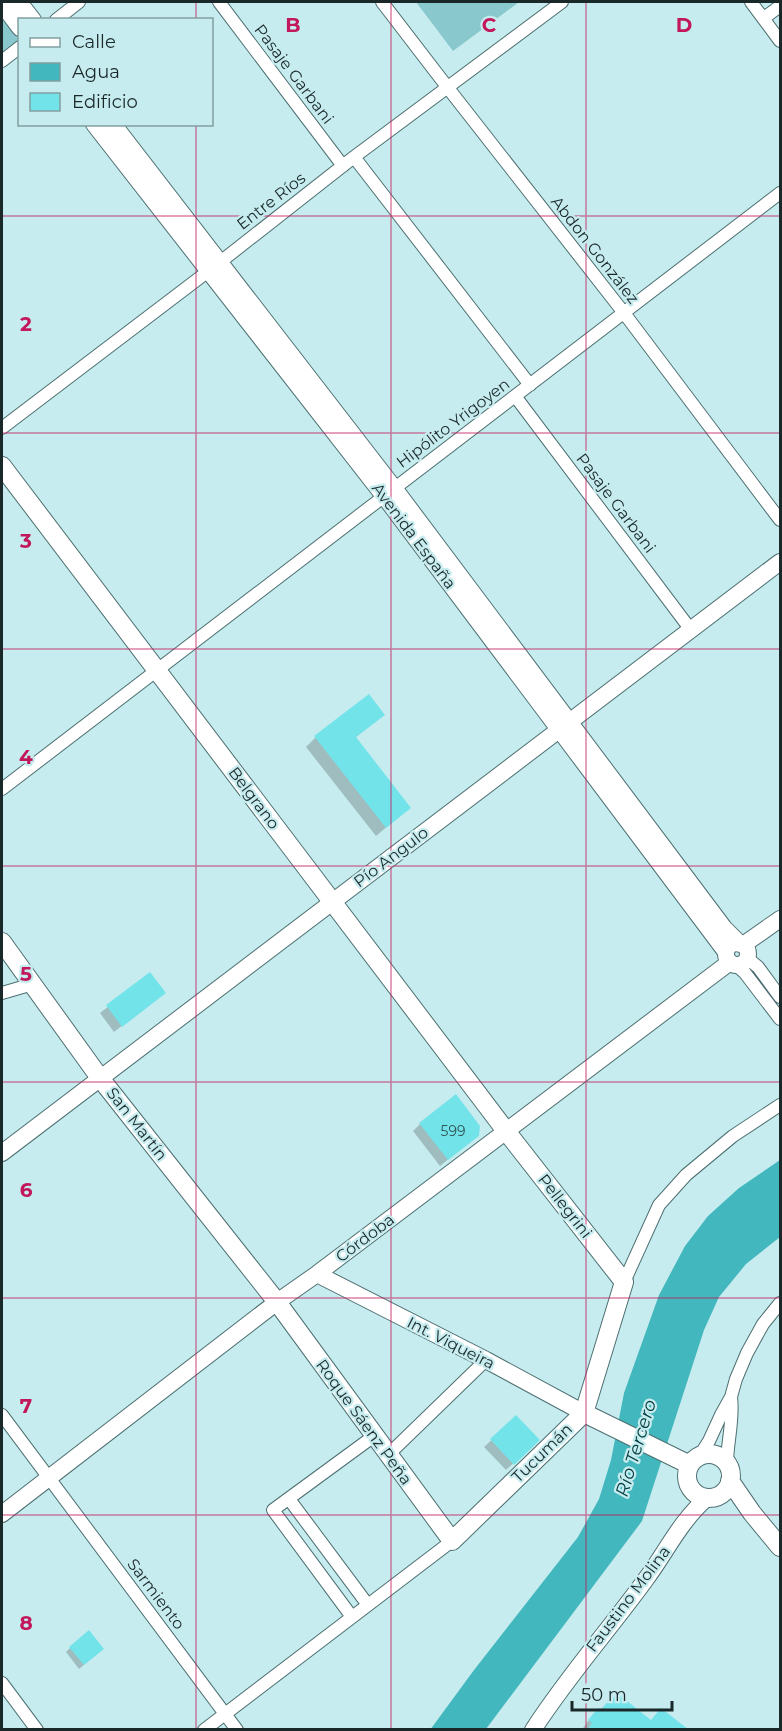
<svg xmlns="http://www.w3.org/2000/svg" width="782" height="1731" font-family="Montserrat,sans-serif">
<rect width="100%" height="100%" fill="#c7ecef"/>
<path fill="#89c8cc" d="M416,2H519L453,51Z
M2,10L20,34L19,42L2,56Z"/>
<path fill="#42b7be" d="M780,1160V1237L746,1264L719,1297L704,1330L642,1521L486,1729L430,1730L474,1670L578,1537L599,1499L611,1460L624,1393L659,1295L685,1246L708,1216L739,1188Z"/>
<path fill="#0003" d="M368,696L383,715L355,738L409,808L376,836L306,747L315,738Z
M150,974L164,993L114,1032L100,1013Z
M420,1124L477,1136L440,1166L413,1131Z
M516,1417L538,1440L506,1470L484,1447Z
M70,1648L98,1653L79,1669L66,1652Z
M608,1703L651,1721L686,1730H585L583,1728L591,1717Z"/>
<path fill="#73e3ea" d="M369,694L385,715L356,737L411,808L386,828L314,736Z
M150,972L166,993L122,1027L106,1005Z
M456,1094L480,1126L479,1136L448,1160L419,1123Z
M516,1415L540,1440L514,1465L490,1439Z
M89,1630L104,1649L84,1665L69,1647Z
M617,1693L651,1720L661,1708L689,1730H587L592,1723L588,1720L598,1708L602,1709L608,1701L611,1702Z"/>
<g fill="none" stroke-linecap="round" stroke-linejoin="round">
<defs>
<path id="minor" d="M219,2L343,166
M382,2L448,88L624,313L780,520
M751,2L780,41
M764,18L780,6
M56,20L79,2
M2,61L20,47
M354,157L530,385
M515,396L691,630
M2,428L219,263L354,157L562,2
M2,789L780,193
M747,958L758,967L780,997
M736,965L745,973L780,1019
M2,993L33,984
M624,1282L659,1205L686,1175L733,1136L780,1105
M2,1415L237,1730
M388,1455L486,1360
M699,1457L709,1441L721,1415L731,1397L736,1379L747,1353L763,1324L780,1303
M727,1464C727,1442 734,1420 731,1397
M289,1499L368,1605
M352,1617L273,1510L374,1436
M2,1683L37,1730
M204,1730L452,1541"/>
<path id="tertiary" d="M19,2L33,20
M2,4L20,28
M94,124L384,496L726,952
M113,124L394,488L724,928L740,944
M726 954a11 11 0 1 1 22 0a11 11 0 1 1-22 0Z
M743,945L780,919
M2,1153L780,562
M317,1274L486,1360L584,1413
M2,1514L277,1302L317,1274L730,962
M533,1730C567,1677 609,1630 646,1579C666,1552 681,1520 707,1498"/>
<path id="secondary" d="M2,466L506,1131L624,1282L584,1413L452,1541L277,1302L100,1078L2,942
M584,1413L690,1465
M687 1476a22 22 0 1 1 44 0a22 22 0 1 1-44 0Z
M730,1481L752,1513L780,1547"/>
</defs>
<use href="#minor" stroke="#4d6f71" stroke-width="14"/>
<use href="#tertiary" stroke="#4d6f71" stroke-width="18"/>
<use href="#secondary" stroke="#4d6f71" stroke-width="20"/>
<use href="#minor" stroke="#fff" stroke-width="12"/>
<use href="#tertiary" stroke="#fff" stroke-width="16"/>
<use href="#secondary" stroke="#fff" stroke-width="18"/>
</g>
<path fill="none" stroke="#c2185b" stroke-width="1.5" stroke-opacity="0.55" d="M196,2V20M391,2V1730M586,2V1730M196,124V1730M2,216H780M2,433H780M2,649H780M2,866H780M2,1082H780M2,1298H780M2,1515H780"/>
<g text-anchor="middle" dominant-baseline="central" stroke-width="4.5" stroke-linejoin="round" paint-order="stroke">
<g font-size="14" fill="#305759">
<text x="453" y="1131">599</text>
</g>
<g font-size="16" fill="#1a2829" stroke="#c7ecef">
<text transform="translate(294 74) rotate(53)">Pasaje Garbani</text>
<text transform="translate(271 201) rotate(-38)">Entre Ríos</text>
<text transform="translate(595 250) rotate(52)">Abdon González</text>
<text transform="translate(453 423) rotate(-37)">Hipólito Yrigoyen</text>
<text transform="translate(616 503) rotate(53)">Pasaje Garbani</text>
<text transform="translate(414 536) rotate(53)">Avenida España</text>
<text transform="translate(254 798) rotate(53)">Belgrano</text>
<text transform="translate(391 857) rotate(-37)">Pío Angulo</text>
<text transform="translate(137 1124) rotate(52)">San Martín</text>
<text transform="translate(565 1206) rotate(52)">Pellegrini</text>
<text transform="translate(365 1238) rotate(-37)">Córdoba</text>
<text transform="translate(451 1343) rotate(27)">Int. Viqueira</text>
<text transform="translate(364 1422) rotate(54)">Roque Sáenz Peña</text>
<text transform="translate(542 1453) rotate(-44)">Tucumán</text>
<text transform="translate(156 1594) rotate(53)">Sarmiento</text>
<text transform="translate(628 1599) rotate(-53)">Faustino Molina</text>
</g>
<g font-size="18" font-style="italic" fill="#013a3d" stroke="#c7ecef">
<text transform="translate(636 1448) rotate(-73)">Río Tercero</text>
</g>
</g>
<g font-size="20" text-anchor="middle" font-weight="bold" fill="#c2185b" stroke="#c7ecef" stroke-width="4.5" stroke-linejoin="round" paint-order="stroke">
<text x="293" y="32">B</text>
<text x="489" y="32">C</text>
<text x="684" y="32">D</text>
<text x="26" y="331">2</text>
<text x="26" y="548">3</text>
<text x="26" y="764">4</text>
<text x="26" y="981">5</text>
<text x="26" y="1197">6</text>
<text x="26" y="1413">7</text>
<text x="26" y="1630">8</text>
</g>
<rect width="782" height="1731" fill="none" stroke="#1a2829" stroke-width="6"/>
<rect x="18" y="18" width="195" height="108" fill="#c7ecef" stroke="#829ea0" stroke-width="1.5"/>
<rect x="30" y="38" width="30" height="9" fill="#ffffff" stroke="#829ea0" stroke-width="1.5"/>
<text x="72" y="48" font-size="18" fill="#1a2829">Calle</text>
<rect x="30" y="63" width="30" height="18" fill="#42b7be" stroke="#829ea0" stroke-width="1.5"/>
<text x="72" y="78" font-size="18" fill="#1a2829">Agua</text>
<rect x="30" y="93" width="30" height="18" fill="#73e3ea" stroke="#829ea0" stroke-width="1.5"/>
<text x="72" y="108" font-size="18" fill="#1a2829">Edificio</text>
<path d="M572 1701v9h100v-9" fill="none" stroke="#1a2829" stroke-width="3"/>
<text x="581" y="1701" font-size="18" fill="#1a2829" stroke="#c7ecef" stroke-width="4.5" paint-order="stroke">50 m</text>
</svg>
